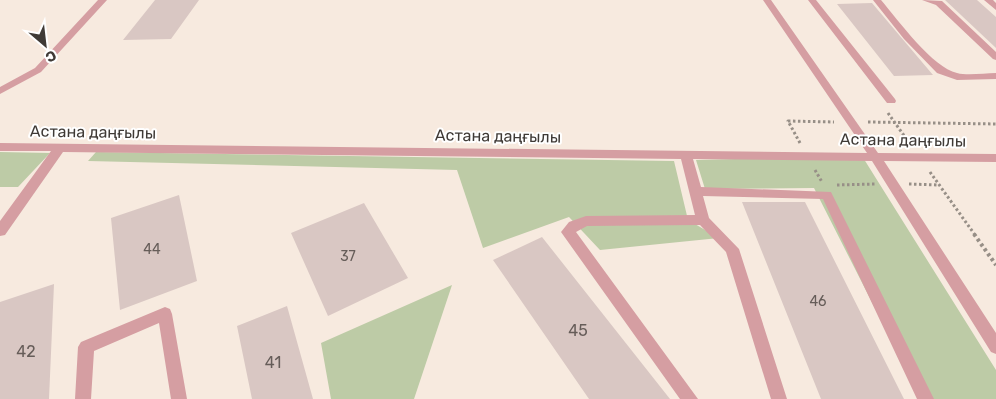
<svg xmlns="http://www.w3.org/2000/svg" width="996" height="399" font-family="Rubik,sans-serif">
<rect width="100%" height="100%" fill="#f7eadf"/>
<path fill="#bdcba6" d="M0,152L50,153L18,187H0Z
M96,152L674,161L688,220L719,238L600,250L569,217L483,248L457,170L88,161Z
M862,156L996,370V399H921L814,188L705,189L696,160Z
M452,285L414,399H331L321,343Z"/>
<path fill="#d9c7c3" d="M155,0H199L171,39L123,40Z
M945,0H977L996,17V48Z
M872,3L933,75L894,76L837,4Z
M179,195L197,281L120,310L111,218Z
M742,202H805L904,399H821Z
M364,203L408,278L328,316L291,233Z
M542,237L670,399H589L493,260Z
M54,284L49,399H0V302Z
M287,306L313,399H252L237,326Z"/>
<g fill="none" stroke-linecap="round" stroke-linejoin="round">
<path stroke="#978f87" stroke-width="3" stroke-dasharray="2.5 2.5" stroke-linecap="butt" d="M888,113L910,144
M868,122L996,124
M800,143L788,121L834,122
M815,170L822,182
M930,172L975,235
M909,184L939,185
M837,185L876,184"/>
<path stroke="#978f87" stroke-width="4" stroke-dasharray="3 3" stroke-linecap="butt" d="M974,234L996,265"/>
<path fill="#d59ea2" fill-rule="evenodd" d="M98,0H107L41,72L0,94V87L35,68Z
M763,0H771L878,153L996,154V162L884,161L996,333V354L991,352L872,161L693,159L701,187L831,192L934,399H917L823,199L703,196L709,218L739,249L787,399H771L726,252L700,225L587,226L576,232L698,399H680L561,232L569,222L586,216L695,215L681,159L63,152L5,235L0,236V221L51,151H0V143L867,153Z
M808,0H816L895,99L896,101L895,103H887Z
M873,0H881C898,20 933,68 957,73C968,76 984,73 996,73V79L957,80L937,73L904,39Z
M922,0L942,1L996,52V60L993,59L936,5Z
M984,0H993L996,3V10Z
M165,307L170,309L172,314L187,399H171L159,323L94,351L91,399H75L78,347L81,342Z"/>
</g>
<g text-anchor="middle" dominant-baseline="central" stroke-width="4" stroke-linejoin="round" paint-order="stroke">
<g font-size="14" fill="#665d59">
<text x="152" y="249">44</text>
<text x="348" y="256">37</text>
<text x="818" y="301">46</text>
</g>
<g font-size="16" fill="#3f3a36" stroke="#fff">
<text transform="translate(93 132) rotate(1)">Астана даңғылы</text>
<text transform="translate(498 136) rotate(1)">Астана даңғылы</text>
<text transform="translate(903 140) rotate(1)">Астана даңғылы</text>
</g>
<g font-size="16" fill="#665d59">
<text x="578" y="330">45</text>
<text x="26" y="351">42</text>
<text x="273" y="362">41</text>
</g>
</g>
<g transform="translate(45 45) rotate(152)" stroke="#ffffff" stroke-width="4" paint-order="stroke">
<path d="M0-4L9 19L0 12L-9 19Z" fill="#3f3a36"/>
<text y="-8" font-size="14" font-weight="bold" text-anchor="middle" fill="#3f3a36">С</text>
</g>
</svg>
